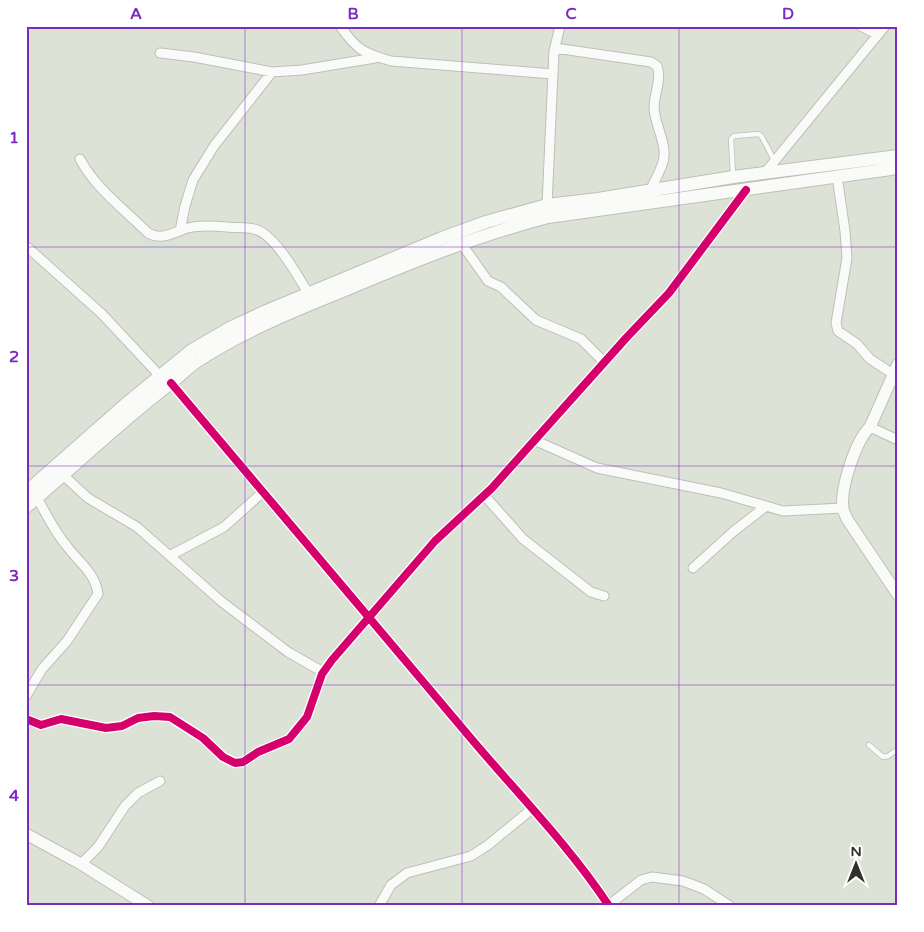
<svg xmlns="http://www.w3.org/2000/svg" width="924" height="932" font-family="'Varela Round',sans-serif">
<rect width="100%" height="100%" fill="#dde2d7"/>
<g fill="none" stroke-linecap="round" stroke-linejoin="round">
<defs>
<path id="service" d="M733,175L731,139L734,136L759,134L762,137L774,160
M869,745L883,757L888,756L898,749"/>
<path id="minor" d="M340,26C357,50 363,53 391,61L553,74
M861,26L878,35
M555,48L651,62L657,66C662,80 654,93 654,108C655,126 668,145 663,162C660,172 654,182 650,191
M160,53L194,57L272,72L302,70L375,58
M80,159C95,188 125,210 148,233C162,241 174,232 188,228C200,225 215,226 227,227C235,228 245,227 254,229C274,233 298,276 308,293
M764,174L885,26
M837,176L845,231L847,258L836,323L838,331L857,344L870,359L893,374
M547,205L554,51L560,26
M180,231L185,206L193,180L214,146L272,72
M461,243L488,281L501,287L536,320L581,339L604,362
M26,246L102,314L160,376
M171,383C272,503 374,622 474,742C520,796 570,847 609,906
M870,427L898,440
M534,440L597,468L721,493L783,511L843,508
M63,475L88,498L137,527L222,602L288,652L323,672
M484,495L523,539L591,592L604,596
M171,555L224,527L263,492
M693,568L734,531L765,507
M26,696L42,669L67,641L98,594C95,572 78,562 66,545C54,531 46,513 37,498
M26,719L41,725L61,719L106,728L122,726L138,718L154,716L170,717L203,738L223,757L235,763L243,762L258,752L289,739L307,717L322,674L332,660L435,541L492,488L627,337L669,293L746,190
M81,864L98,847L125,806L138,793L160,781
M609,905L641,880L652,877L683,881L704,889L730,906
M379,906L391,885L407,873L471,856L488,845L532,809"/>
<path id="tertiary" d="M898,364L870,427C856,440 840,488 843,508C843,511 846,516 847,519L898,595
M26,834L81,864L148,906"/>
<path id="secondary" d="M26,492L127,403L192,350L230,328L264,312L442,238L486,222L547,205L598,199L733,177L898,156
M26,507C73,467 118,424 167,386C177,379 186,369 196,362C243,331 293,311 345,290C412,262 478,235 548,217L898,168"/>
</defs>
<use href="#service" stroke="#bcc0b7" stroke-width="6"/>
<use href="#minor" stroke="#bcc0b7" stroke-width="11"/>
<use href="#tertiary" stroke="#bcc0b7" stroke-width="13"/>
<use href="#secondary" stroke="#bcc0b7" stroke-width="14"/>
<use href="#service" stroke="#fafbf9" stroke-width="4.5"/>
<use href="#minor" stroke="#fafbf9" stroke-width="9"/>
<use href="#tertiary" stroke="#fafbf9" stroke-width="11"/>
<use href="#secondary" stroke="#fafbf9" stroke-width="12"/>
<defs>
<path id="cycleway" d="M171,383C272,503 374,622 474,742C520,796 570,847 609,906
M26,719L41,725L61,719L106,728L122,726L138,718L154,716L170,717L203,738L223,757L235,763L243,762L258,752L289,739L307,717L322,674L332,660L435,541L492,488L627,337L669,293L746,190"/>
</defs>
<use href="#cycleway" stroke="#fff" stroke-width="11"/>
<use href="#cycleway" stroke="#d6006c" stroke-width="8"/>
</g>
<path fill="none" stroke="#7b2cbf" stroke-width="1" stroke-opacity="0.55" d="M245,26V906M462,26V906M679,26V906M26,247H898M26,466H898M26,685H898"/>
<rect width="924" height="932" fill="none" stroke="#ffffff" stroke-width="55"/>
<g transform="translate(856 864)" stroke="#ffffff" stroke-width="4" paint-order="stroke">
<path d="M0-4L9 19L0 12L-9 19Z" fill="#2e312a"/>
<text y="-8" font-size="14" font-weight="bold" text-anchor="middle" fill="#2e312a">N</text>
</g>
<rect x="28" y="28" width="868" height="876" fill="none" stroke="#7b2cbf" stroke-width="2"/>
<g font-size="16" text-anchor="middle" font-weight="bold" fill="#7b2cbf">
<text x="136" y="19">A</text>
<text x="353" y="19">B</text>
<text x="571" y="19">C</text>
<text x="788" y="19">D</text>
<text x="14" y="143">1</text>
<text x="14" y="362">2</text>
<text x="14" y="581">3</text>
<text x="14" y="801">4</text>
</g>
</svg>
